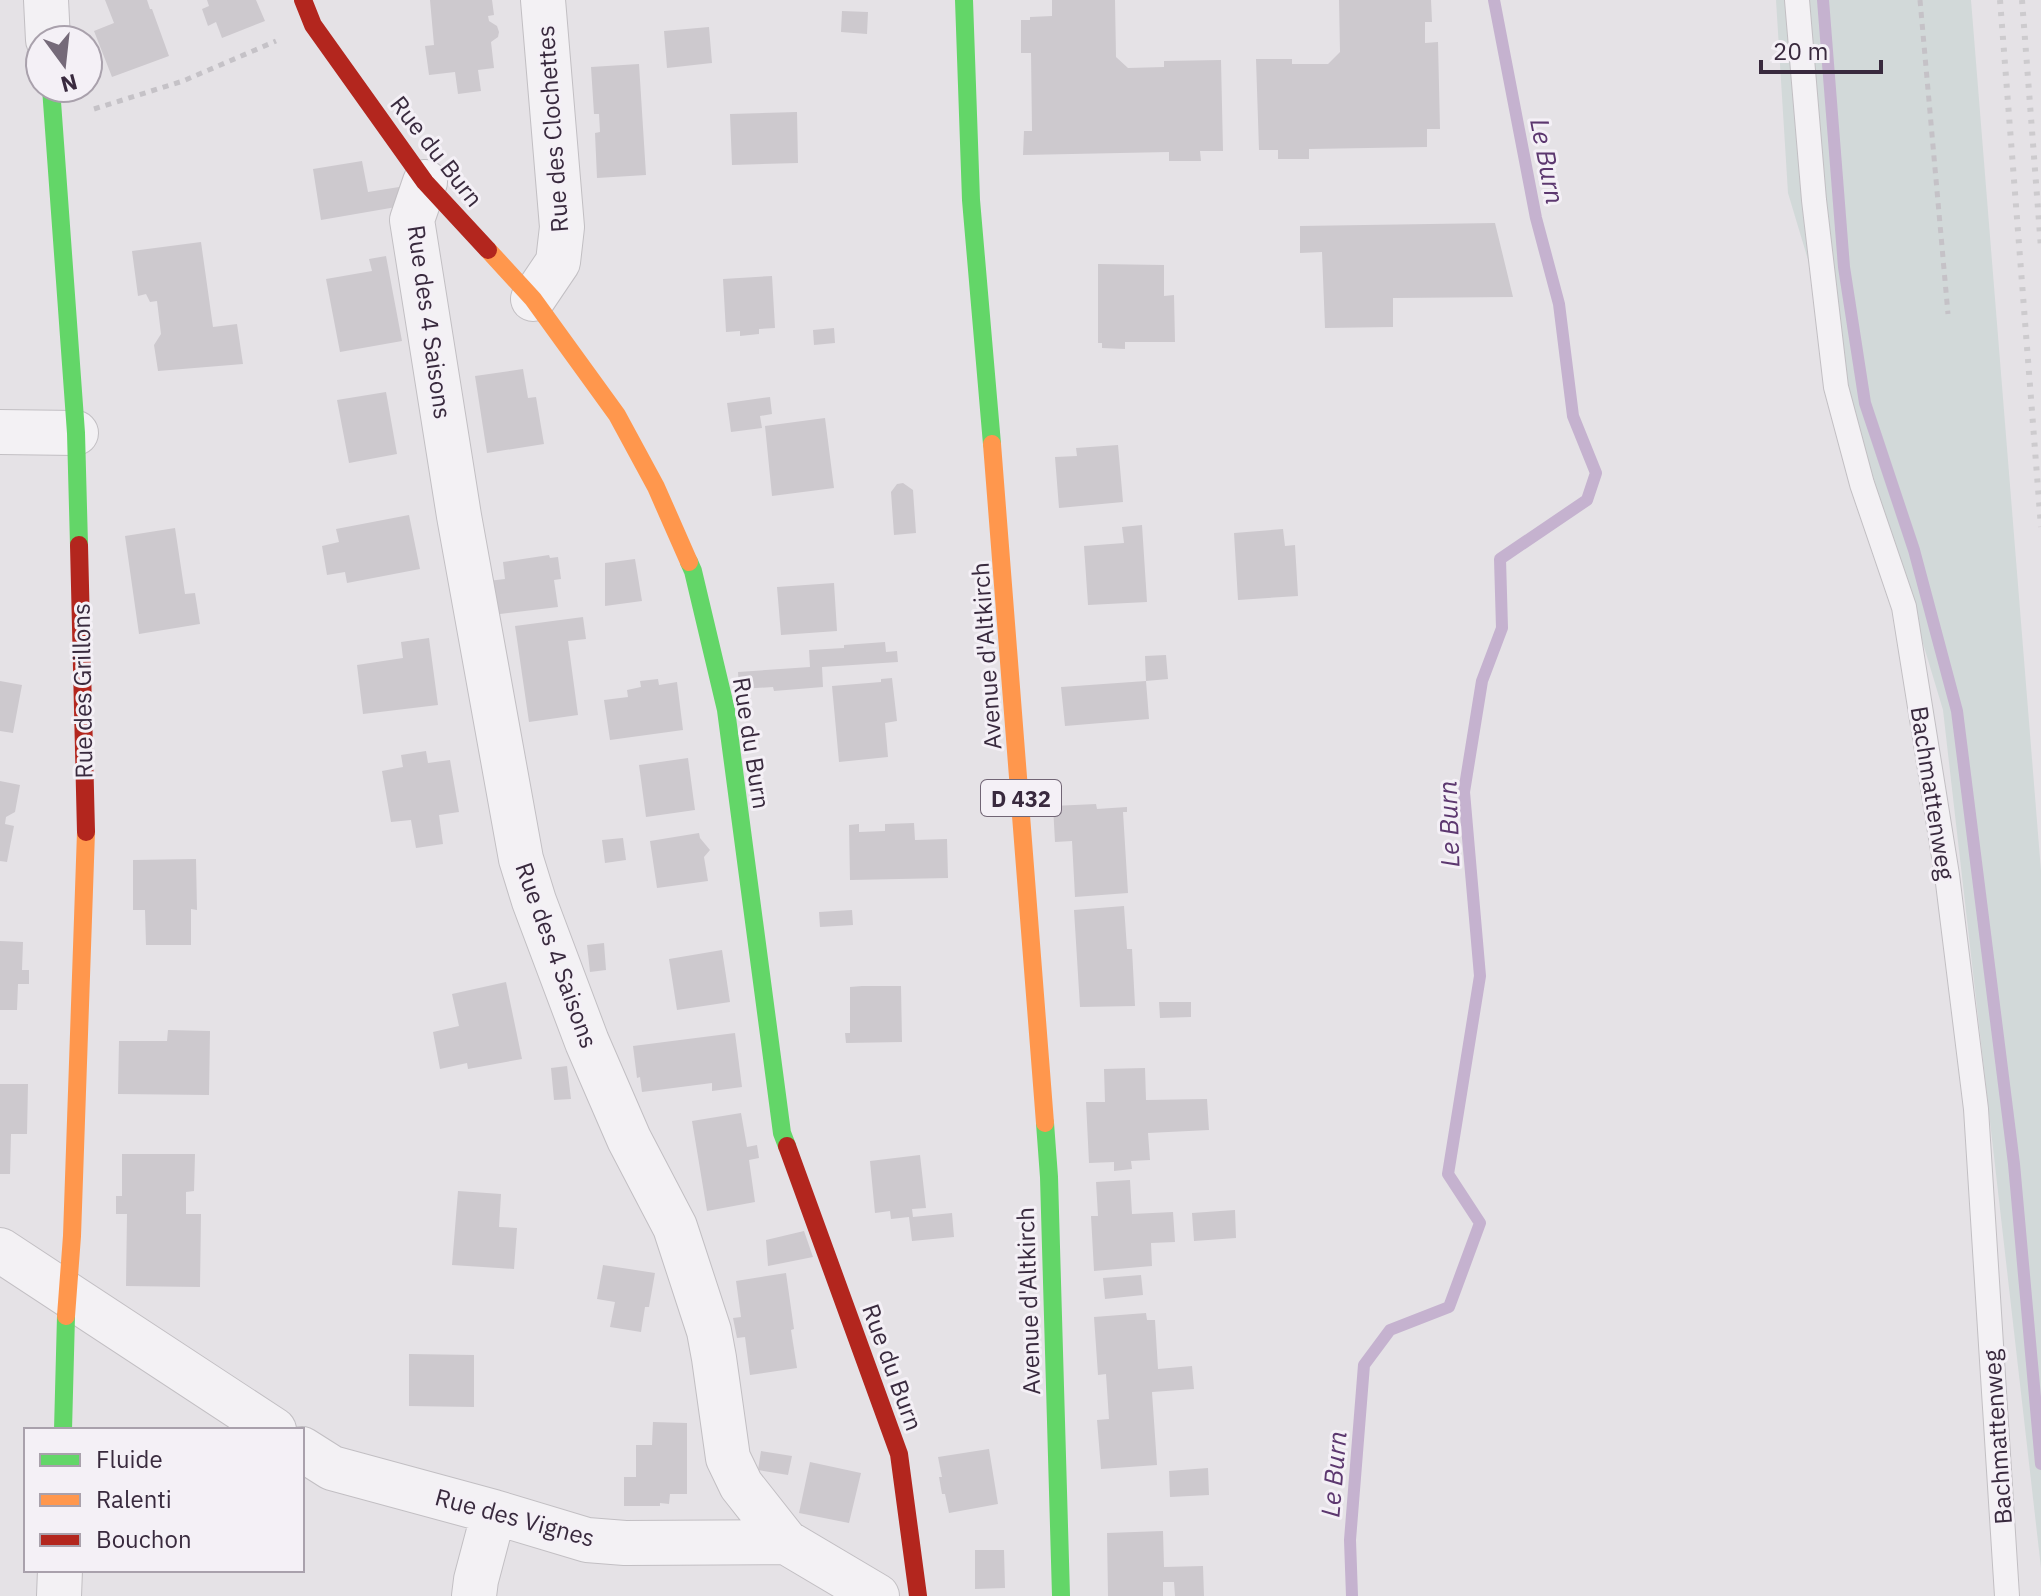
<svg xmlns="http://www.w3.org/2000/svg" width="2041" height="1596" font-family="'IBM Plex Sans',sans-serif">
<rect width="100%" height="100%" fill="#e5e2e6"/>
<path fill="#d2d9d9" d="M1776,0H1971L2041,871V1568L1943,710L1788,193Z"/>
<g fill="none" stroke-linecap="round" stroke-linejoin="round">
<path stroke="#c5b2cf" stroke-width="12" d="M1823,0L1844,267L1865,403L1914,550L1957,711L2014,1164L2041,1464
M1352,1596L1350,1540L1364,1365L1390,1330L1449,1307L1480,1223L1448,1174L1480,976L1464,792L1482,681L1502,628L1500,559L1587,500L1596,473L1573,416L1559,304L1536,218L1494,0"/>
</g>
<path fill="#cdc9ce" d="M105,0H147L150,9H152L169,56L112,77L94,31L114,23Z
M207,0H256L265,21L222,38L216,22L208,26L202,9L209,6Z
M430,0H492L494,15L488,16L489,21L497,26L499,32L498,37L491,42L494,68L478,70L481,91L458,94L455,72L429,75L425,46L434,45Z
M1052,0H1115L1116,57L1128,68L1164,67V61L1221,60L1223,151H1200L1201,161H1169V152L1023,155L1024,131H1032L1031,53H1021V20H1030V17L1052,16Z
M1339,0H1431L1432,22H1425V43L1438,42L1440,129H1427V147L1309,149V159H1278V150H1259L1256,59H1292V64H1328L1340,52Z
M842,11L868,12L867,34L841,32Z
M709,27L712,63L667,68L664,31Z
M639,64L646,175L597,178L595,133L600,132L599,114H594L591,67Z
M797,112L798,163L732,165L730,114Z
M362,161L368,192L399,187L402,206L321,220L313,169Z
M1495,223L1513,297L1393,298V327L1325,328L1322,252L1300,253V226Z
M201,242L213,327L237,324L243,364L158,371L154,345L161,334L157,301L150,302L146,294L138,296L132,251Z
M386,256L402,341L340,352L326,279L372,271L369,259Z
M1098,264L1164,265V296L1174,295L1175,342H1125V349L1102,348V343H1098Z
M772,276L775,328L759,329V334L740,336V331L726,332L723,279Z
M834,328L835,343L814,345L813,330Z
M523,369L528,398L536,397L544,444L487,453L475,376Z
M386,392L397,454L349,463L337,400Z
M770,397L772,414L760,416L762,428L731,432L727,403Z
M825,418L834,488L772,496L765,426Z
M1118,445L1123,502L1059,508L1055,457L1077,456L1076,448Z
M903,483L913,490L916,533L894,535L891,492L897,484Z
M409,515L420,569L347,583L345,572L327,575L322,546L339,542L336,529Z
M1142,525L1147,602L1088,605L1084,546L1124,543L1122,527Z
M175,528L185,594L195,593L200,624L139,634L125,536Z
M1283,529L1285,546L1295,545L1298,596L1238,600L1234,533Z
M549,555L550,558L558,557L561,579L554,580L558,607L492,615L488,581L505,579L503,562Z
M635,559L642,601L605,606V563Z
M834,583L837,631L781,635L777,587Z
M583,617L586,639L568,641L578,715L529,722L515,626Z
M429,638L438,705L363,714L357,665L403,658L401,642Z
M885,642L886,652L897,651L898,662L822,667L823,687L774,691L773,687L739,689L738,672L810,667L809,650L844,648V645Z
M1166,655L1168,679L1146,681L1145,656Z
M892,678L897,721L885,723L888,757L839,762L832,686L881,682V679Z
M658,679L659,685L677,682L683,730L610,740L604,700L628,697L627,690L641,687L640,681Z
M0,681L22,685L13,733L0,731Z
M1146,681L1149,719L1065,726L1061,687Z
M426,751L428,763L450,760L459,812L439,815L443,844L416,848L411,820L391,822L382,771L403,767L401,755Z
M688,758L695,810L646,817L639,765Z
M0,781L20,785L15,812L6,817L5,824L14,826L7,862L0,861Z
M1096,804L1097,809L1127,807V812H1123L1128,893L1075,897L1072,841L1055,842L1053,806Z
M914,823L915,840L947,839L948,878L850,880L849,825L859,824V832L885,831V824Z
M699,833L700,838L710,850L704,857L708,881L657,888L650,841Z
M623,838L626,860L605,863L602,840Z
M196,859L197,910L191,909V945H146L145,910H133V860Z
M1124,906L1127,949H1132L1135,1006L1080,1007L1074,910Z
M852,910L853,925L820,927L819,912Z
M0,941L23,942L22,970H29V984H18L17,1010H0Z
M604,943L606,970L590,972L587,945Z
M722,950L730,1002L677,1010L669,959Z
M506,982L522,1059L468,1069L467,1063L440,1069L433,1032L459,1026L452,994Z
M862,986H901L902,1042L846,1043L845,1033H850V987Z
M1159,1002H1191V1017L1160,1018Z
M168,1030L210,1031L209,1095L118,1094L119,1041H167Z
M735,1033L742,1087L712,1091V1083L642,1092L640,1077L637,1078L633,1046Z
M567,1066L571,1099L554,1100L551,1068Z
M1145,1068L1146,1100L1207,1099L1209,1130L1148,1133L1150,1160L1131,1161L1132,1169L1114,1171V1162L1089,1163L1086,1102H1105L1104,1069Z
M0,1084H28L27,1134H11L10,1174H0Z
M741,1113L747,1147L757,1145L759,1158L749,1160L755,1202L707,1211L692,1121Z
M122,1154H195L194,1191L186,1192V1214H201L200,1287L126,1286L127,1214H116V1196H122Z
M920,1155L926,1208L912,1209L913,1217L952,1213L954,1237L912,1241L909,1217L891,1219L890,1211L875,1213L870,1161Z
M1130,1180L1132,1214L1173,1212L1175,1242L1151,1243L1152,1266L1094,1271L1091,1216H1098L1096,1182Z
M458,1191L501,1194L499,1227L517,1228L514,1269L452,1265Z
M1235,1210L1236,1238L1194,1241L1192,1213Z
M804,1231L813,1257L768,1266L766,1240Z
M603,1265L655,1273L649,1307H645L641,1332L610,1327L615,1302L597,1299Z
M786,1273L794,1329L791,1330L797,1368L750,1375L745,1337L737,1338L733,1318L741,1317L736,1281Z
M1141,1275L1143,1295L1105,1299L1103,1278Z
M1146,1313L1147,1320H1155L1158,1369L1192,1366L1194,1389L1152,1392L1157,1465L1101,1469L1097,1420L1109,1419L1106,1374L1098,1375L1094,1317Z
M409,1354L474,1355V1407L409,1406Z
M653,1422L687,1423V1494H670L669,1504L660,1503V1506H624V1477H636V1445H652Z
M989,1449L998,1504L949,1513L945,1494H942L939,1477H942L938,1457Z
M761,1451L792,1456L788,1475L758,1470Z
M810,1462L861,1473L849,1523L799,1513Z
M1208,1468L1209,1495L1170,1497L1169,1471Z
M1163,1531L1164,1567L1203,1566L1204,1596H1175L1174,1582H1163V1596H1108L1107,1533Z
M975,1550H1004L1005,1588L975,1589Z"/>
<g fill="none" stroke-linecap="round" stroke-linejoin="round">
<defs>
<path id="lane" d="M1797,0L1814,200L1836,387L1862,484L1904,607L1947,875L1976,1109L2007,1596"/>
<path id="street" d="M46,0L48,40
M425,182L412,220L459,516L521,859L534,901L587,1042L629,1139L675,1227L709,1331L714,1358L728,1458L741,1485L786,1542L877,1596
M533,299L558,262L562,227L543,0
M0,432L76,433
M0,1250L274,1430
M302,1449L332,1468L494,1512L587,1540L625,1543L786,1542
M59,1596L60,1570
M474,1596L476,1580L494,1512"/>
</defs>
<use href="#lane" stroke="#c2bfc3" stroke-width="26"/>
<use href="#street" stroke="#c2bfc3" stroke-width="46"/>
<path stroke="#c5c2c7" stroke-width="5" stroke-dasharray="6 6" stroke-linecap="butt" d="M1920,0L1948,314
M94,109L183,81L276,41"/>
<use href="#lane" stroke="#f3f1f4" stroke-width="24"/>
<use href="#street" stroke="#f3f1f4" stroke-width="44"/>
<path stroke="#63d668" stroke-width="18" d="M964,0L971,200L992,444
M51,88L76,433L79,545
M689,562L693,571L726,710L782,1133L787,1146
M1045,1123L1049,1177L1061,1596
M63,1430L66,1316"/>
<path stroke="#ff974d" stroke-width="18" d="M488,250L533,299L617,415L656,487L689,562
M992,444L1045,1123
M66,1316L72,1236L86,832"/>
<path stroke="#b3261e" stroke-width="18" d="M303,0L313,25L425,182L488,250
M79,545L86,832
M787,1146L899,1454L918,1596"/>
<path stroke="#cdcbce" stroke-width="6" stroke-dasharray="4 8" stroke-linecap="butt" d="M2000,0L2041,527
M2022,0L2041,248"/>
</g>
<g text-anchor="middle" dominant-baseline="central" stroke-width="6" stroke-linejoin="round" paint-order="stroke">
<rect fill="#f4f0f6" stroke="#716575" stroke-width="2" x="981" y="780" width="80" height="36" rx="6"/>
<g font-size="22" font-weight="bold" fill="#392a3e">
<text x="1021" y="798">D 432</text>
</g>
<g font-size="24" fill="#392a3e" stroke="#f4f0f6">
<text transform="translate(552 129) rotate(-94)">Rue des Clochettes</text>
<text transform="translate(437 151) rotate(52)">Rue du Burn</text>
<text transform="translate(430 322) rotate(82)">Rue des 4 Saisons</text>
<text transform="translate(986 656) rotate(-94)">Avenue d'Altkirch</text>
<text transform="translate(82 691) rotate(-91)">Rue des Grillons</text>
<text transform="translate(752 743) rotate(81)">Rue du Burn</text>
<text transform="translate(1933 793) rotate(81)">Bachmattenweg</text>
<text transform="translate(557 955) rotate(70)">Rue des 4 Saisons</text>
<text transform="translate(1028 1301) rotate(-92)">Avenue d'Altkirch</text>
<text transform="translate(893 1367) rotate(70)">Rue du Burn</text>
<text transform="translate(1997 1437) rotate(-94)">Bachmattenweg</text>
<text transform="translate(515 1517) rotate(15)">Rue des Vignes</text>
</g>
<g font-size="26" font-style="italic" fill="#5c376f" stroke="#f4f0f6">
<text transform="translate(1548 161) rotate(79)">Le Burn</text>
<text transform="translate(1448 824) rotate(-92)">Le Burn</text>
<text transform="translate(1333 1474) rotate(-85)">Le Burn</text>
</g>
</g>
<rect x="24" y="1428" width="280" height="144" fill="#f4f0f6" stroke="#a9a1ac" stroke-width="2"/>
<rect x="40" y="1454" width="40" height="12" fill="#63d668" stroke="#a9a1ac" stroke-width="2"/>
<text x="96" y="1468" font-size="24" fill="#392a3e">Fluide</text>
<rect x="40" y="1494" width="40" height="12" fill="#ff974d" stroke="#a9a1ac" stroke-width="2"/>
<text x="96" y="1508" font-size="24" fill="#392a3e">Ralenti</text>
<rect x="40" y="1534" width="40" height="12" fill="#b3261e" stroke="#a9a1ac" stroke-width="2"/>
<text x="96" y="1548" font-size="24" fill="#392a3e">Bouchon</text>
<g transform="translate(64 64) rotate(165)"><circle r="38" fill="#f4f0f6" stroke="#a9a1ac" stroke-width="2"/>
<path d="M0-6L14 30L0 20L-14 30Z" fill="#756a79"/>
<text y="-12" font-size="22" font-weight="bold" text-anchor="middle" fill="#392a3e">N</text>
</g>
<path d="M1761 60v12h120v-12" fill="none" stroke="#392a3e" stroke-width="4"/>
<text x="1773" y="60" font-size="24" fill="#392a3e" stroke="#f4f0f6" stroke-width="6" paint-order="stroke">20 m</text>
</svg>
